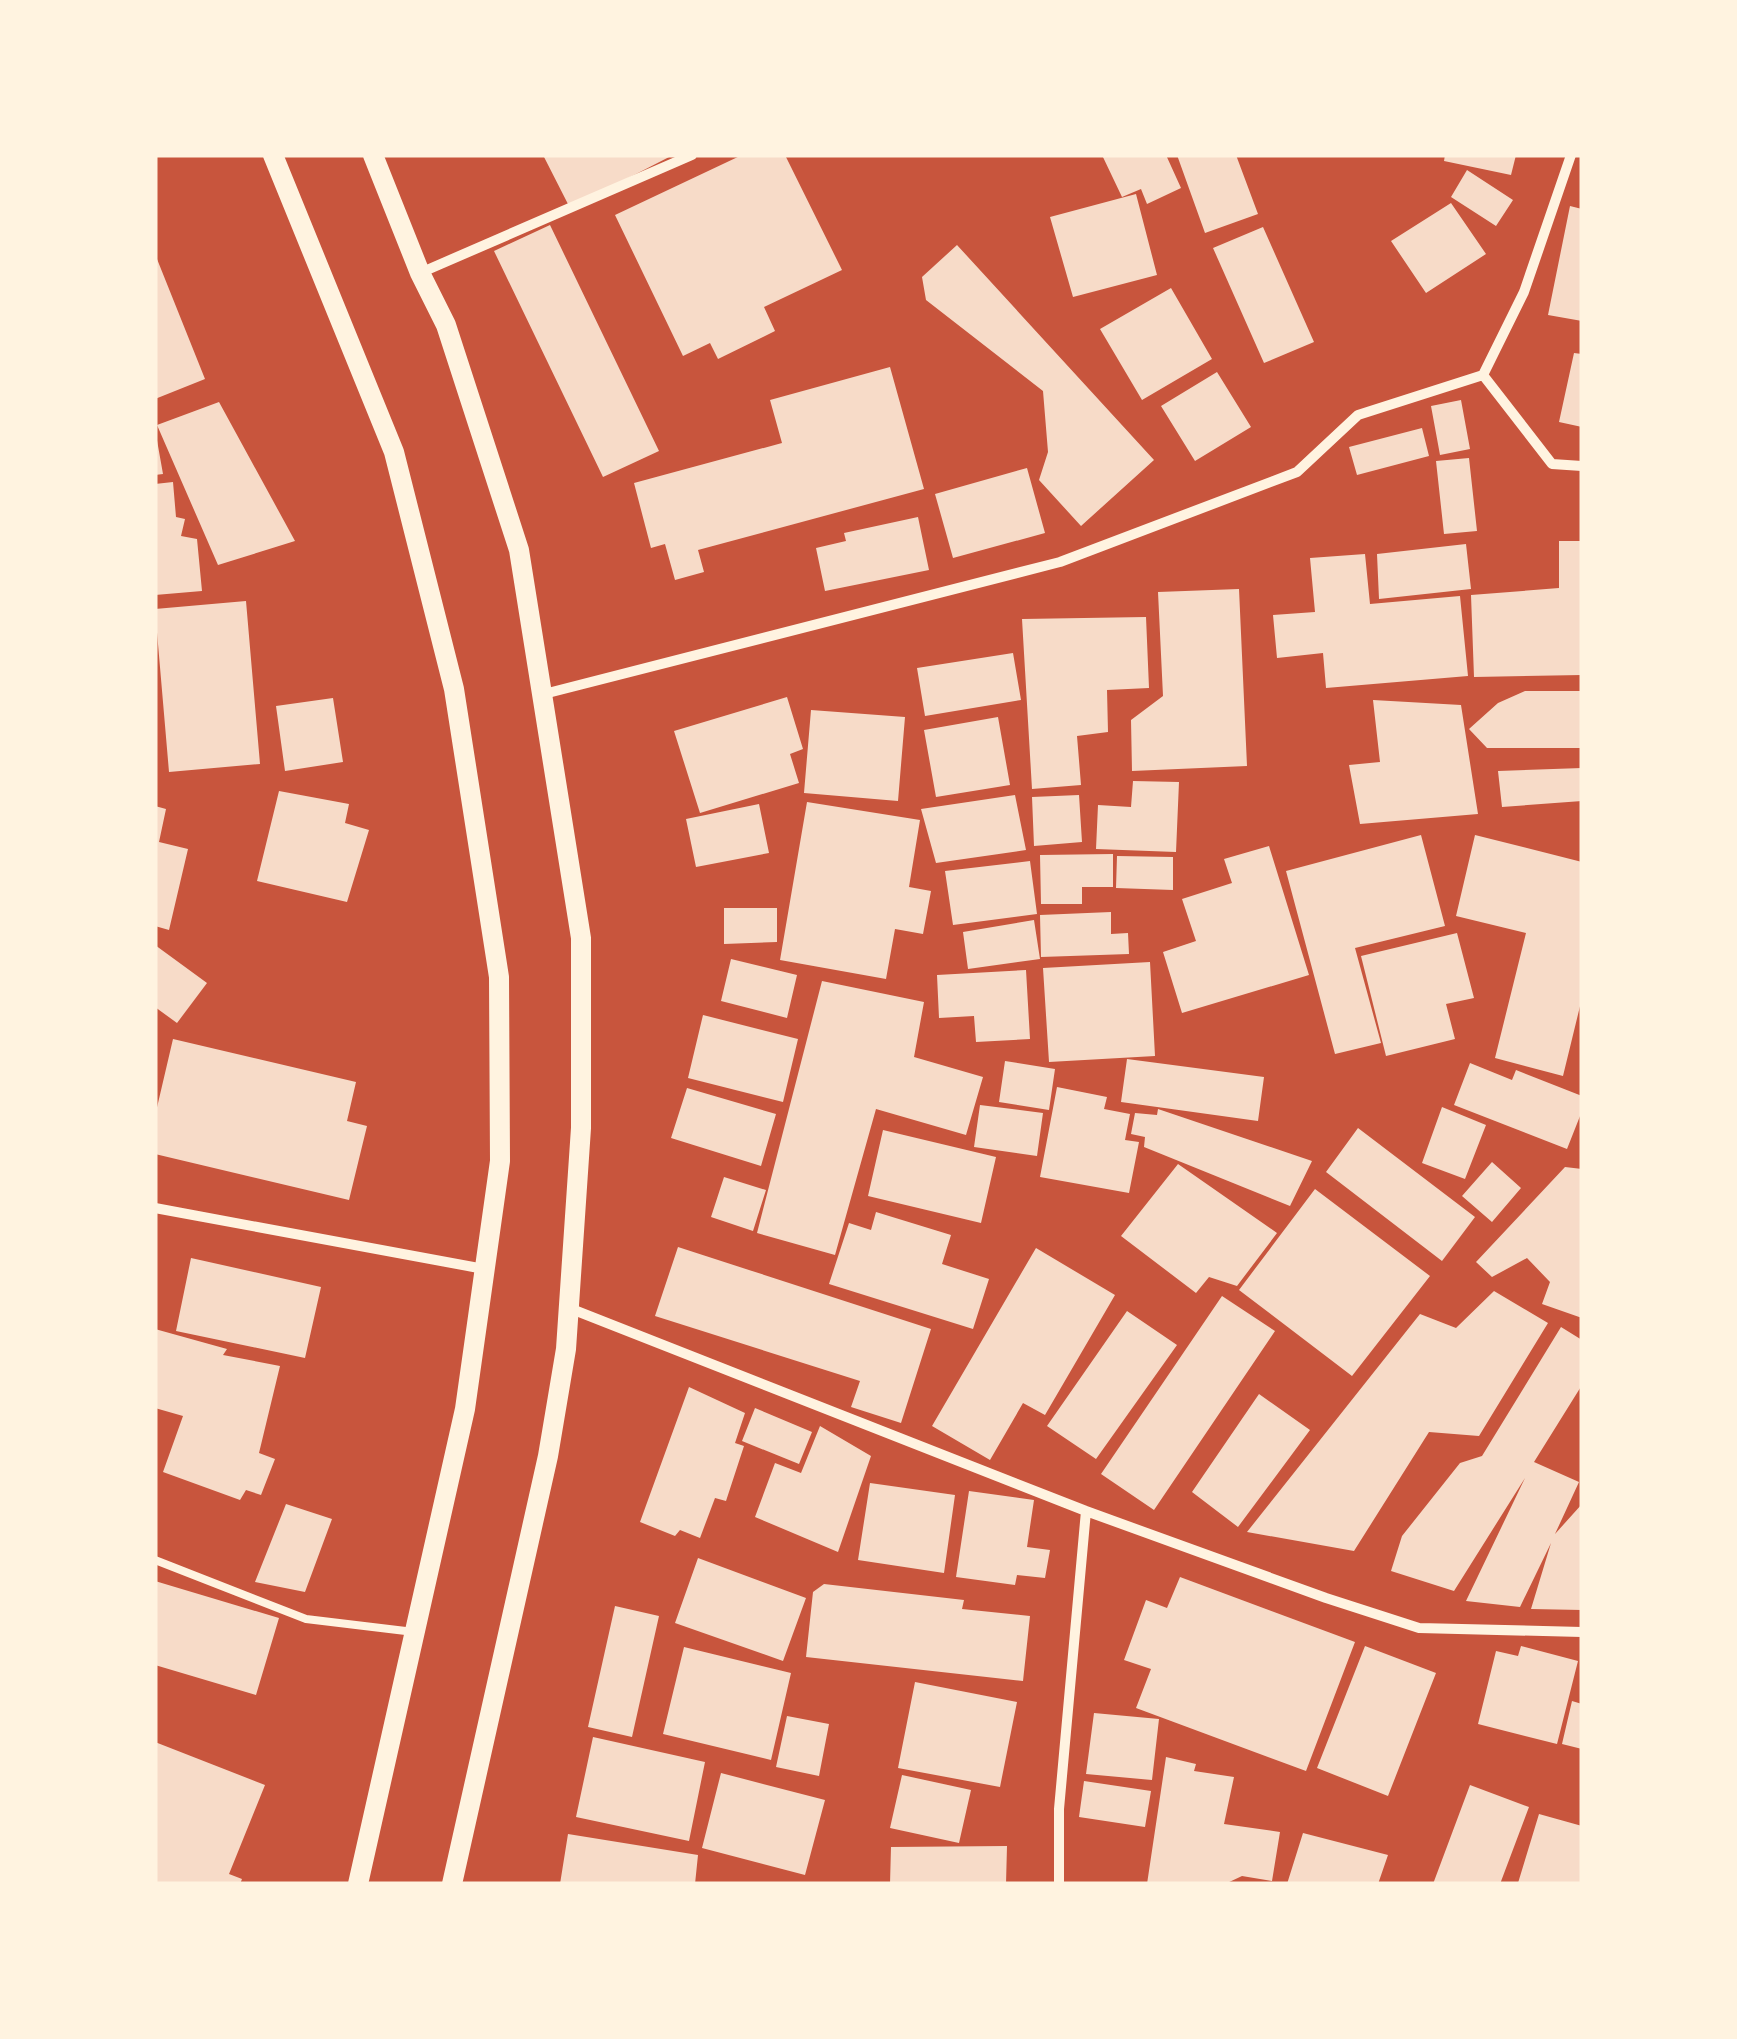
<svg xmlns="http://www.w3.org/2000/svg" width="1737" height="2039" font-family="Lato,sans-serif">
<rect width="100%" height="100%" fill="#c8553d"/>
<path fill="#f7dbc8" d="M543,155H673L570,208Z
M742,155H785L842,270L764,307L775,331L718,359L710,343L683,356L615,215Z
M1102,155H1166L1181,188L1147,204L1141,189L1122,197Z
M1177,155H1236L1258,214L1205,233Z
M1445,155H1516L1511,175L1444,161Z
M1467,170L1513,200L1496,226L1451,197Z
M1136,194L1157,275L1073,297L1050,217Z
M1451,203L1486,254L1426,293L1391,241Z
M1570,206L1582,209V321L1548,315Z
M550,225L659,451L603,477L494,251Z
M1263,227L1314,342L1264,363L1213,248Z
M957,245L1154,460L1081,526L1039,480L1048,452L1043,391L926,300L922,277Z
M155,254L205,379L155,399Z
M1171,288L1212,359L1142,400L1100,329Z
M1574,353L1582,354V427L1559,422Z
M890,367L924,489L698,550L704,572L675,580L665,544L651,548L634,483L782,443L770,400Z
M1217,372L1251,427L1195,461L1161,406Z
M1461,400L1470,449L1440,455L1431,406Z
M219,402L295,541L218,565L157,425Z
M1422,428L1429,456L1357,475L1349,447Z
M155,429L163,474L155,475Z
M1469,458L1477,531L1444,534L1436,461Z
M1027,468L1045,533L953,558L935,494Z
M173,482L176,517L185,519L181,536L197,539L202,591L155,595V484Z
M918,517L929,570L825,591L816,548L846,541L844,533Z
M1559,541H1582V675L1474,677L1471,595L1559,588Z
M1466,544L1471,589L1379,599L1377,554Z
M1365,554L1370,604L1460,596L1468,676L1326,688L1323,653L1277,658L1273,615L1315,612L1310,558Z
M1239,589L1247,766L1132,771L1131,720L1163,696L1158,592Z
M246,601L260,764L169,772L155,609Z
M1146,617L1149,688L1107,690L1108,732L1077,736L1081,785L1032,789L1022,619Z
M1013,653L1021,700L925,716L917,668Z
M1525,691H1582V748H1487L1469,729L1498,703Z
M787,697L803,749L790,754L799,783L700,813L674,731Z
M333,698L343,762L285,771L276,706Z
M1373,700L1461,705L1478,814L1360,824L1349,765L1380,762Z
M811,710L905,717L898,801L804,793Z
M998,717L1010,785L936,797L924,730Z
M1582,768V801L1502,807L1498,771Z
M1133,781L1179,782L1176,852L1096,849L1098,805L1131,807Z
M279,791L349,804L345,823L369,830L347,902L257,881Z
M1015,795L1026,850L936,863L921,809Z
M1079,795L1082,842L1034,846L1032,797Z
M807,802L920,820L909,887L931,891L923,934L895,929L886,979L780,960Z
M759,804L769,853L696,867L686,819Z
M155,806L166,809L159,842L188,849L169,930L155,926Z
M1421,835L1445,926L1355,948L1381,1043L1335,1054L1286,871Z
M1475,835L1582,862V998L1563,1076L1495,1058L1526,933L1456,916Z
M1269,846L1309,975L1182,1013L1163,952L1196,941L1182,899L1232,883L1224,859Z
M1113,854V887H1082V904H1041L1040,855Z
M1117,856L1173,857V890L1116,888Z
M1030,861L1037,914L953,925L945,871Z
M724,908H777V942L724,944Z
M1111,912V934L1128,933L1129,954L1041,957L1040,915Z
M1034,920L1040,959L968,969L963,932Z
M1457,933L1474,998L1446,1004L1455,1039L1386,1056L1361,956Z
M155,945L207,983L177,1023L155,1007Z
M731,959L797,975L787,1018L721,1001Z
M1150,962L1155,1056L1049,1062L1043,968Z
M1026,970L1030,1039L976,1042L974,1016L939,1018L937,975Z
M822,981L924,1002L914,1057L983,1077L966,1135L876,1109L835,1255L757,1233Z
M703,1015L798,1039L783,1102L688,1078Z
M173,1039L356,1082L347,1121L367,1126L349,1200L155,1154V1116Z
M1127,1059L1264,1077L1258,1121L1121,1102Z
M1005,1061L1055,1069L1049,1110L999,1102Z
M1470,1063L1512,1080L1516,1070L1582,1096V1111L1567,1149L1454,1105Z
M1057,1087L1107,1097L1104,1109L1130,1114L1125,1140L1139,1142L1129,1193L1040,1177Z
M687,1088L776,1114L761,1166L671,1138Z
M980,1105L1043,1113L1037,1156L974,1147Z
M1442,1107L1486,1125L1465,1179L1422,1163Z
M1158,1109L1312,1161L1290,1206L1144,1147L1145,1137L1131,1134L1135,1113L1157,1115Z
M1358,1128L1475,1217L1442,1261L1326,1172Z
M883,1130L996,1157L981,1223L868,1196Z
M1492,1162L1521,1188L1492,1222L1462,1196Z
M1178,1164L1277,1233L1237,1286L1209,1277L1196,1293L1121,1236Z
M1565,1167L1582,1169V1318L1542,1304L1550,1282L1527,1258L1492,1277L1476,1262Z
M724,1177L766,1190L753,1231L711,1217Z
M1315,1189L1430,1276L1352,1376L1239,1290Z
M876,1212L951,1235L942,1264L989,1279L973,1329L829,1284L849,1223L871,1230Z
M678,1247L931,1329L901,1423L851,1407L860,1381L655,1316Z
M1036,1248L1115,1295L1045,1415L1023,1403L990,1460L932,1426Z
M191,1258L321,1287L305,1358L176,1331Z
M1494,1291L1548,1323L1479,1436L1429,1432L1354,1551L1247,1532L1420,1314L1456,1328Z
M1222,1296L1275,1331L1154,1510L1101,1474Z
M1127,1311L1177,1345L1096,1459L1047,1426Z
M1561,1327L1582,1340V1385L1534,1462L1579,1482L1555,1534L1582,1504V1610L1531,1609L1551,1543L1520,1607L1466,1601L1525,1478L1454,1591L1391,1571L1402,1536L1460,1463L1482,1456Z
M155,1329L227,1349L223,1355L280,1366L259,1453L275,1459L261,1495L246,1490L240,1500L163,1472L183,1416L155,1408Z
M689,1387L745,1413L735,1443L744,1446L726,1501L715,1498L700,1538L680,1530L675,1536L640,1522Z
M1259,1394L1310,1430L1238,1527L1192,1492Z
M755,1408L812,1432L799,1464L742,1441Z
M820,1426L871,1456L838,1552L755,1517L775,1463L801,1473Z
M870,1483L955,1495L944,1573L858,1560Z
M969,1491L1034,1500L1027,1547L1050,1550L1045,1578L1017,1575L1015,1585L956,1577Z
M286,1504L332,1519L305,1592L255,1582Z
M698,1558L806,1598L783,1661L675,1623Z
M1180,1577L1355,1642L1306,1771L1136,1708L1151,1669L1124,1660L1146,1600L1167,1608Z
M155,1581L279,1618L256,1695L155,1665Z
M824,1584L964,1600L962,1609L1030,1616L1023,1681L806,1657L813,1592Z
M615,1606L659,1616L632,1737L588,1727Z
M1365,1646L1436,1673L1388,1796L1317,1768Z
M1521,1646L1578,1661L1557,1744L1478,1724L1496,1651L1518,1656Z
M684,1647L791,1673L771,1760L663,1734Z
M915,1682L1017,1702L1000,1787L898,1768Z
M1572,1701L1582,1704V1749L1562,1744Z
M1094,1713L1159,1719L1152,1780L1086,1774Z
M787,1716L829,1724L819,1776L776,1767Z
M593,1737L705,1762L689,1841L576,1817Z
M155,1742L265,1785L229,1874L242,1879L240,1884H155Z
M1166,1757L1196,1764L1194,1771L1234,1777L1224,1824L1280,1832L1272,1881L1242,1876L1225,1884H1147Z
M721,1773L825,1800L805,1875L702,1848Z
M902,1775L971,1790L959,1843L890,1828Z
M1084,1781L1151,1791L1145,1827L1079,1817Z
M1470,1785L1529,1807L1500,1884H1433Z
M1539,1814L1582,1826V1884L1518,1883Z
M1303,1833L1388,1855L1378,1884H1287Z
M568,1834L698,1855L695,1884H560Z
M1007,1846L1006,1884H890L891,1847Z"/>
<g fill="none" stroke-linecap="round" stroke-linejoin="round">
<path stroke="#fff3e0" stroke-width="8" d="M155,1560L306,1619L414,1632"/>
<path stroke="#fff3e0" stroke-width="10" d="M420,273L692,155
M1483,375L1552,464L1582,466
M544,694L1060,562L1297,472L1358,415L1483,375L1524,292L1571,155
M155,1208L484,1269
M569,1308L1086,1511L1326,1598L1419,1628L1582,1632
M1059,1884V1809L1086,1511"/>
<path stroke="#fff3e0" stroke-width="20" d="M273,155L394,452L454,689L499,977L500,1161L465,1409L358,1884
M373,155L420,273L446,325L519,550L581,938V1128L566,1349L548,1456L452,1884"/>
</g>
<rect width="1737" height="2039" fill="none" stroke="#fff3e0" stroke-width="315"/>
</svg>
